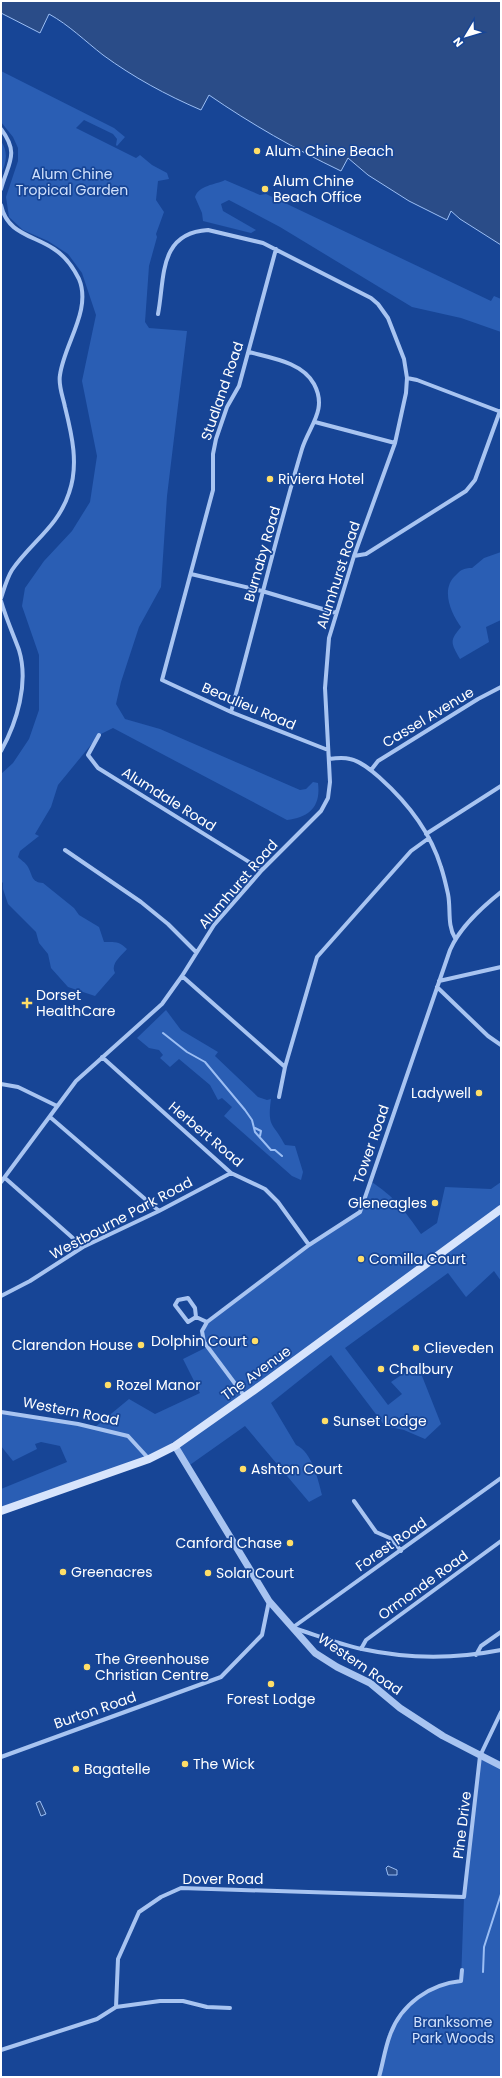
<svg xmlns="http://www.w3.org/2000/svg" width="502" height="2078" font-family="Poppins,sans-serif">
<rect width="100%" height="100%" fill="#174596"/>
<path fill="#2a5eb4" d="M1,71L114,128L125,137L117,146L116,145L117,139L113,134L84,120L76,128L136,158L140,155L152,165L167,173L169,179L158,181L156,200L164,212L156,234L157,237L149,266L145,322L149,328L187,331L167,496L161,587L139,627L121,682L116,704L125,719L160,729L300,790L306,789L313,782L318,783C321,807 309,817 287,820L113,728L99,735L58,785L51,807L35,834L39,836L20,851L18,857C21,860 26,863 28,867C33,876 31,882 43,883L74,908L79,915L99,927L104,942C115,942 119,941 127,949C121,956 110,964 115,973L95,996L68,987L51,968L48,954L39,943L36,932L8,904L3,889V882L1,884V774L13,763L29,739L39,710V655L22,606L25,588L44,561L72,531L90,502L97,456L82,381L96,315L82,273L68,254L48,241L23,230L9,217L6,197L18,161V148L13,137L1,122Z
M1,141C8,151 7,163 1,173Z
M225,180L260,195L266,194L491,301L494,296L501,299V332L461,318L412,307L280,227L229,200L221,204L223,211L256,230L251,233L203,221L202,213L195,197C199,185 215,185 225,180Z
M501,552V620L486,627L489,642L460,659C451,643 449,641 461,627C451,613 440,589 456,575C461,570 463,568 472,568L484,558Z
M166,1010L181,1030L218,1052L215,1056L258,1097L267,1100L271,1099C267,1128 273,1122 285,1145L295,1146L303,1172L301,1180L292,1176L224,1116L232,1107L222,1098L218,1100L210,1085L179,1059L170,1067L160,1058L163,1055L159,1050L149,1048L137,1038Z
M370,1181C394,1196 405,1211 421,1234L437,1223L445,1187L491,1189L501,1182V1281L494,1271L466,1297L448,1273L345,1348L388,1405L402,1394L391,1382L416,1365L422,1376L441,1424L425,1439L404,1430L385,1426L331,1355L271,1403L296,1445C312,1452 318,1479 322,1495L309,1502L245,1426L187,1467L175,1447L1,1511V1489L67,1462L60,1446L41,1442L35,1444L37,1449L13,1461L1,1446V1412L94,1428L129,1399L155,1414L200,1393L183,1359L207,1347L202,1331L207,1322L309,1245L359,1212Z
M480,1756L501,1766V2077H379C388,2043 396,2002 434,1987C442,1984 452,1983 461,1981L464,1897Z"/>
<path fill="#2a4c88" stroke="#9bbef4" d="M1,1H501V245L460,219L451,211L447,220L409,201L368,175L348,158L341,171C295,149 251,124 209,95L201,110C166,95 133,77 103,55C85,41 69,25 49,14L40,33L1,13Z
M40,1801L46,1814L41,1816L36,1803Z
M388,1866L397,1870V1875H388L386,1868Z"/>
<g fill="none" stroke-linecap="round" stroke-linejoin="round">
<path stroke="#9bbef4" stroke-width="2" d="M163,1033L187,1052L205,1062L245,1110L252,1120L255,1132L271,1150H275L282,1156
M255,1128L261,1131L260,1136
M483,1972L484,1947L501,1894"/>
<path stroke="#a8c4f1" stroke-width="4" d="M1,129C20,154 8,163 1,189
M1,205C7,234 33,235 54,249C65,256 73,267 79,279C92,310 64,344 60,375C58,385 63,397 65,407C72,435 79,465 69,493C58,527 31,542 12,570C7,578 4,589 1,598
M276,249L239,386L227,407L216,439L213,454V490L162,680L231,712L328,750
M407,378L417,380L501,412
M315,422L395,443
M354,556L366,554L466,491L475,480L500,411
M191,574L262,591L336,613
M1,601C6,618 13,634 19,650C29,683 17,722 1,751
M231,712C255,625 276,536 302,449C309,426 328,410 314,384C302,362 271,358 249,352
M99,735L88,755L98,768L262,870
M329,759C336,758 343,757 350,759C361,761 372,771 380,778C408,803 430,831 441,867C444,876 446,885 448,894C451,909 447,925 455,938
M371,770L378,761L478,699L501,687
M426,834L501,786
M65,850L141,902L168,924L196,952
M182,976L285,1067
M439,981L501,967
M437,987L488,1036L501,1045
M102,1057L231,1173L265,1189L278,1202L309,1245
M1,1084L18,1087L57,1106
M279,1097L285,1067L317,957L411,851L429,838
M50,1117L159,1211
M5,1178L83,1247
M1,1182L76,1081L162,1004L182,976L214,925L262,870L321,811L328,798L330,782L325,688L329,638L354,556L395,443L406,393L407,378L404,359L388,318L378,304L371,298L263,243L208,230C158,233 165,278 158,314
M1,1296L30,1281L83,1247L159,1211L231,1173
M196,1317L195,1308L188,1298L178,1300L175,1305L188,1322L196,1317L207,1322
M245,1397L204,1342L202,1331L207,1322L309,1245L360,1212L450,950C460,927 481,908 501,892
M1,1412L78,1424L128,1436L149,1459
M354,1501L376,1532L392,1539L401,1551
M292,1628L501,1478
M294,1628C316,1635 339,1644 362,1649C408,1659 455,1659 501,1650
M361,1649L366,1640L501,1541
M476,1655L481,1646L501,1632
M1,1757L221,1677L262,1635L269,1601
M116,2007L160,2001H183L207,2007L230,2008
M1,2050L97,2019L116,2007L118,1959L139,1912L161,1897L181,1888L464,1897L480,1756L501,1712
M379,2077C383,2063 385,2048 390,2035C401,2004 430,1984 461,1981L462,1970"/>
<path stroke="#a8c4f1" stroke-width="7" d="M175,1446L269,1601L315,1653L337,1667L370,1683L400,1708L443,1736L501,1766"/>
<path stroke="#d7e4fc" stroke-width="8" d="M1,1511L149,1459L175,1446L260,1386L501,1209"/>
</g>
<g fill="#ffde68" stroke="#174596" stroke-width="1.5">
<circle cx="257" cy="151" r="4"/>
<circle cx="265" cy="189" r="4"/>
<circle cx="270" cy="479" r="4"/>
<path d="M25 997h4v4h4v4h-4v4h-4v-4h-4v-4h4z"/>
<circle cx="479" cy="1093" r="4"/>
<circle cx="435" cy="1203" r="4"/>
<circle cx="361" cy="1259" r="4"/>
<circle cx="255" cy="1341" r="4"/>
<circle cx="141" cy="1345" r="4"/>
<circle cx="416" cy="1348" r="4"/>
<circle cx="381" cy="1369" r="4"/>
<circle cx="108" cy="1385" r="4"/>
<circle cx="325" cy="1421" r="4"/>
<circle cx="243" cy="1469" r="4"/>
<circle cx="290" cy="1543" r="4"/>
<circle cx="63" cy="1572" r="4"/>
<circle cx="208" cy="1573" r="4"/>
<circle cx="87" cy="1667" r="4"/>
<circle cx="271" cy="1684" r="4"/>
<circle cx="185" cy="1764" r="4"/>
<circle cx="76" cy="1769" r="4"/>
</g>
<g text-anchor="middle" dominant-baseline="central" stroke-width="3.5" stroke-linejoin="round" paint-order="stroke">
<g font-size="14" fill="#fff" stroke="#174596" text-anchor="start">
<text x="265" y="151">Alum Chine Beach</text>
<text x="273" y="181">Alum Chine<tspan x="273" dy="16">Beach Office</tspan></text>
<text x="278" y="479">Riviera Hotel</text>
<text x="36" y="995">Dorset<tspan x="36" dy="16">HealthCare</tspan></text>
<text x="471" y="1093" text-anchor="end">Ladywell</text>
<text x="427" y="1203" text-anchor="end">Gleneagles</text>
<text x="369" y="1259">Comilla Court</text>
<text x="247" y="1341" text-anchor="end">Dolphin Court</text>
<text x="133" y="1345" text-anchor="end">Clarendon House</text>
<text x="424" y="1348">Clieveden</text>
<text x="389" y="1369">Chalbury</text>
<text x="116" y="1385">Rozel Manor</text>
<text x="333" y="1421">Sunset Lodge</text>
<text x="251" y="1469">Ashton Court</text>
<text x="282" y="1543" text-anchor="end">Canford Chase</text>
<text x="71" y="1572">Greenacres</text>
<text x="216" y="1573">Solar Court</text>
<text x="95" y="1659">The Greenhouse<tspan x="95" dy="16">Christian Centre</tspan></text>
<text x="271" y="1699" text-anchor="middle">Forest Lodge</text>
<text x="193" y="1764">The Wick</text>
<text x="84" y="1769">Bagatelle</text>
</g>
<g font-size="14" fill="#d0e1fc" stroke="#174596">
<text x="72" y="174">Alum Chine<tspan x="72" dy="16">Tropical Garden</tspan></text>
<text x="453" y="2022">Branksome<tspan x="453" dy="16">Park Woods</tspan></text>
</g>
<g font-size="14" fill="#fff" stroke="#174596">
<text transform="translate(222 391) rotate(-71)">Studland Road</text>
<text transform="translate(262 554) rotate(-74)">Burnaby Road</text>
<text transform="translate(338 575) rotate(-72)">Alumhurst Road</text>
<text transform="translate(249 706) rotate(23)">Beaulieu Road</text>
<text transform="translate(428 717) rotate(-31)">Cassel Avenue</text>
<text transform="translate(169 799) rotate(32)">Alumdale Road</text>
<text transform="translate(238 884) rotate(-49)">Alumhurst Road</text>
<text transform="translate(206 1134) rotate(40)">Herbert Road</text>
<text transform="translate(371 1144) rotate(-71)">Tower Road</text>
<text transform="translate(121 1218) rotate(-28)">Westbourne Park Road</text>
<text transform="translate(256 1373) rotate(-36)">The Avenue</text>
<text transform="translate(71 1411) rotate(11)">Western Road</text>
<text transform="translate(391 1544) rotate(-35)">Forest Road</text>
<text transform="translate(423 1585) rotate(-36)">Ormonde Road</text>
<text transform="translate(360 1664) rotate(34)">Western Road</text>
<text transform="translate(95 1710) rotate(-19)">Burton Road</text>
<text transform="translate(462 1825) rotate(-83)">Pine Drive</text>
<text x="223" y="1879">Dover Road</text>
</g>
</g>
<rect width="502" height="2078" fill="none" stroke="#ffffff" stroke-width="4"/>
<g transform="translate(466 36) rotate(232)" stroke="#174596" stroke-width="3" paint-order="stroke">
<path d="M0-3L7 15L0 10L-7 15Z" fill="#ffffff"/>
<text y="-6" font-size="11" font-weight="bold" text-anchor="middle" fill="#ffffff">N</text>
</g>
</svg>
